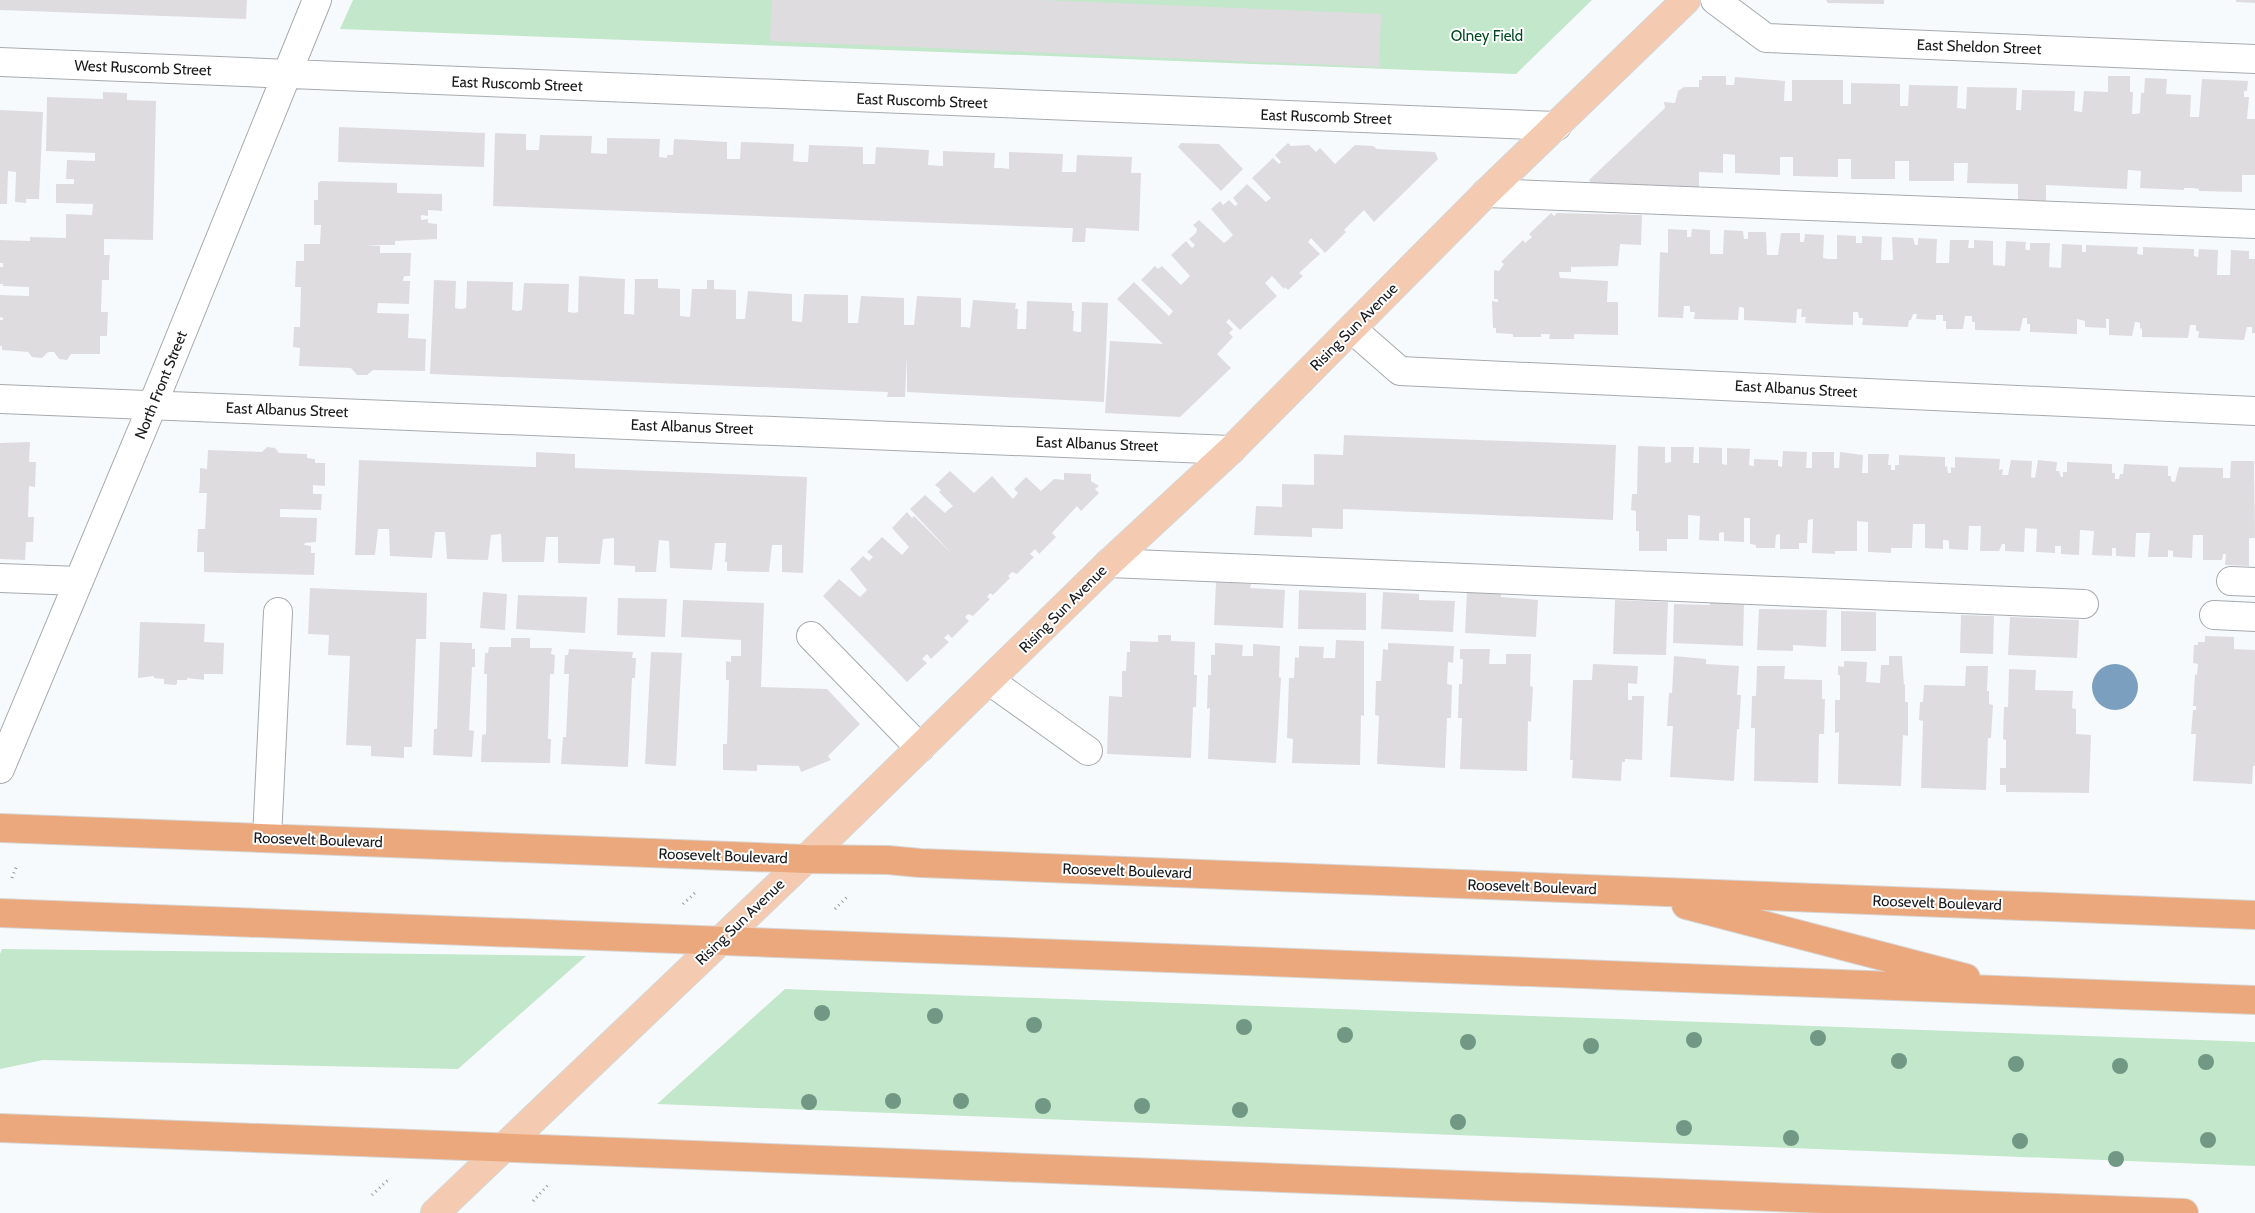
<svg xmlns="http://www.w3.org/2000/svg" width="2255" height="1213" font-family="Cabin,sans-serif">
<rect width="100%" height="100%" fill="#f7fafd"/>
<path fill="#c3e7cb" d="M353,0H1592L1516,74L340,29Z
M2,949L586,956L458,1069L43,1060L0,1069V954Z
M785,989L2255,1042V1166L657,1104Z"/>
<path fill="#7ba0bf" d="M2092 687a23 23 0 1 1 46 0a23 23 0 1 1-46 0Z"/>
<path fill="#dfdce0" d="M0,0H247L246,19L0,10Z
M772,0H1040L1381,14L1379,67L770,41Z
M1826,0H1884V4L1828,3Z
M2236,0H2255V3L2236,2Z
M1702,76H1726V85H1734L1735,77L1785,81L1784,101H1792V80H1843V104H1851V83L1900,84V106H1908L1909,85L1958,86L1957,108L1966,109L1967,87L2017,88L2016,110H2021L2022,90L2075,91L2074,111L2082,112L2084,91L2108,92V76H2130V92H2133L2132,114H2136L2140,113L2141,93H2144L2145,78L2167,79L2166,94L2191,95L2190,117H2199L2202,79L2248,81L2247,91H2244V97H2249L2247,119H2255V175H2242V192L2199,191V189L2192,188H2184V190L2140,188L2141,171L2128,170L2127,189L2046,185V201L2018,200V184L1967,183L1968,163H1954V181H1909V161H1895V179H1851V159H1838V177L1793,176V157H1780V175L1735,173V155L1727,154H1723V173L1699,172V191L1593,186L1589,180L1665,108L1664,102L1675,103L1678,91L1684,87H1699V80H1702Z
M103,92L127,93V100L156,101L153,240L104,239V255H110L109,266V280H102L101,312H108L107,336H100V354H71L67,360L59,359L54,352H48L42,358L32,357L28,352L2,350V346H0V320H3V318L0,317V295L29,296V287L3,286V284H0V267H3V263H0V240L30,241V237L66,238V214L92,215L93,204L56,203V184H74V179H66L67,160L95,161V153L46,151L47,97L103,99Z
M0,110L43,112L39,199H26V203L15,202L16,172L8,171L7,204H0Z
M339,127L485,133L484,167L338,162Z
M495,133L526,134V150H539L540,135L592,136L591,153L607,154V138L660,139L659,157L667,158V155H673L674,139L727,142V159H740L741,142L794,144L793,161L801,162H808L809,145L863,147V164H875L876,147L929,150L928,165L943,166V151L995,153L994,168H1002L1009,169V152L1063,154L1062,172H1076L1077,155L1132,157L1131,173H1141L1139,231L1086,228L1085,242H1072L1073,228H1068L493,206Z
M1181,143L1219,144L1243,169L1221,191L1178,147Z
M1288,143L1291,146L1309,145L1316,152L1320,148L1335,164L1355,145L1373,146L1377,149L1435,152L1438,159L1374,222L1364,210L1344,230L1346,232L1325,253L1311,238L1308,242L1320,254L1299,273L1303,276L1288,290L1285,287L1284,289L1272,276L1265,283L1277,296L1240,330L1229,319L1226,322L1233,329L1229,333L1233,337L1217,354L1231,368L1180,417L1105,413L1110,341L1163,344L1117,299L1134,282L1169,316L1173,311L1141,280L1155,266L1158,269L1162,266L1181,285L1190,276L1171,255L1186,241L1192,248L1195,245L1189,239L1196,233L1197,229L1193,225L1199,220L1224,243L1229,239L1233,235L1211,209L1220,201L1223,205L1229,200L1235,206L1238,204L1233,198L1247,184L1266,202L1271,198L1252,178L1273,158L1279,164L1281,162L1275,155Z
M321,181L397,183V193L442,194V211L428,210V216L421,215V220L428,219V223L437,224V239L395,241V245H365L380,246V253H411L410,276H404L403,281H410L409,304L378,303L377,313L409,314L408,338L426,339L425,371L373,370L367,375H357L351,368L299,366L300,348L293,347L294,327H300L301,287H295L296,261H304V244H320L321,225H314V200H318V183Z
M1551,213L1554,216L1557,213L1642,215L1641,245L1620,244L1618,266L1571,267V272H1559L1560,278L1608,281L1607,302H1618V335L1574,334V339H1549L1550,334H1541V337H1513V334L1496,333V328H1493L1492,301L1498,302V299H1494V270L1499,271L1504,264L1501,262L1523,240L1525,243L1532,237L1529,234Z
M1668,229L1687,230V237H1691L1692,229L1710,230V254H1723L1724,230L1743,231L1744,239H1748V232H1766L1767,255H1778L1781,233H1800V242H1804L1805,234L1824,235L1823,258L1828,259H1837V235L1856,236V243H1862V236L1882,237L1881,260H1893L1892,237L1913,238L1915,245H1918V238L1937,239L1936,263H1949L1950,240H1969L1968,248H1974V240L1993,241V265L2005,266L2006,241L2026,242L2025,249L2027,250H2030V243H2050L2049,267L2061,268L2062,244L2082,245V252H2086V245L2138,247L2137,254L2143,255V247L2194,249V256L2198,257L2199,249L2218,250L2217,275H2230L2231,250L2249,251V259H2255V333H2252V327H2247L2244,340L2198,338L2199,331H2196V325H2190L2188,338L2142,337V329L2140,328V323L2137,322H2135L2132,336L2109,335V319H2106V328L2085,327V321L2077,319V334L2030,332V324H2027V318H2023L2020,331L1975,330V322H1972V316H1965L1963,329H1946V321H1943V315H1936V320L1916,319L1917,314H1913L1911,320H1909L1908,327L1862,325L1863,318H1859L1858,312H1853V325L1825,324L1805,323L1806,317H1801L1802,309H1798L1797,310L1796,323L1744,320V308L1742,307H1739L1738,320L1694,319L1695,312H1690V306H1684L1683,318L1658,317L1660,252L1668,253Z
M579,276L625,279L624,314H630L634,315L635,279H658V288L680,289V316L690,317L692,289H707V280H714V289L736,290V319H745L748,291L792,294V321L802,322L804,294L848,295V323H858L861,296L904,298V325H914L917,296L961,298V327H966L970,328L973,300L1016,303L1015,309H1018L1017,329H1026L1027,301L1072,303V311H1074L1073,331L1078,332H1081L1082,302L1108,303L1104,402L907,392V355L905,397H887L888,392L430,374L434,280L456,281L455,308L461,309L466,308L467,281L513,282L512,310L517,311L522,310L524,283L569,284L568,312L574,313L578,312Z
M1344,435L1616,445L1613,520L1343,509V529L1312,528V537L1254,535L1256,506L1282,507V484L1314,485V454L1343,455Z
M30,442L29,462H36L35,487L29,486L28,517H34L33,542H26L25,560L0,559V443Z
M1638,446L1665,447V463L1671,462V447H1694L1693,463H1699V447L1722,448V464L1727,465V448L1750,449L1749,465L1752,466H1754V459L1778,460V466L1782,467L1783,451L1807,452L1806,468H1812V452H1834V468H1839L1840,452L1863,455L1862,473H1868V454H1889L1888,465H1891V470H1895V465H1899V455L1945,457V467L1947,466L1948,473H1951V467L1955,468V457L2000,459L1999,470L2003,469L2002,475H2008L2011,460L2032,461L2031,477L2035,478L2038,460L2057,462L2056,471H2059L2061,477H2063V472H2067V462L2112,464V473H2115V479H2119L2120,474H2123L2124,464L2168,466V476H2171V481L2175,482L2179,467L2223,468V478H2230L2231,461H2254L2255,538H2249V566L2225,565L2226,554H2223L2222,560H2203V535H2193L2192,558L2173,557V551L2168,550V557H2148L2150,533H2136L2135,557L2116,556V548H2112V556L2092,555L2094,531L2080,530L2079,555L2061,554V546H2055V553L2036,552L2037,529L2025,528L2024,552L2005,551V544H2002L1999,551H1980L1981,526H1969L1968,550L1949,549V541L1946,540H1943V549L1925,548V524H1913L1912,548H1891V553L1868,552V522L1857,521V551H1835V554L1812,553L1813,519L1808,520L1807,543H1799V549H1780V534L1776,535L1775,548H1756V545L1750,544V518H1744V542L1724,541V533L1722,532L1719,533V541L1699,540L1700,516L1688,515V539H1667V551H1639V531H1636V511L1631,510L1632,494H1637Z
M267,447L275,448L279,453L307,454V458L315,459V463H325V486L313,485V494H322L321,510L280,509V517L317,518L316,542L305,543L304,545L311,546V553H315L314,575L204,572V552H197L198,529H205L207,493H199L200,482V468L207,469L208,450L262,452Z
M536,452L575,454V468L807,477L803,573L782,572V545H772L769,572L727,571V562H725L726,543H715L712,570L670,568L669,541L659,540L656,572H635V566L614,565V538L603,539L600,564L558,563V537H546L544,562H502L501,534L491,535L488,560L447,559L445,532H435L432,558L390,556L389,529H378L375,555H355L359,460L536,467Z
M950,471L974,493L992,476L1013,499L1018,493L1014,489L1026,477L1041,491L1054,479L1064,480V473L1091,474V481L1099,486L1095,489L1099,493L1081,511L1077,506L1052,533L1056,537L1039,554L1035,549L1030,554L1034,557L1017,574L1012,572L1008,576L1010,578L993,595L990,593L987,597L990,599L973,616L968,614L965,617L969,621L952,638L948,634L944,638L949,642L931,659L927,654L922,659L927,663L907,682L823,596L839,579L860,597L867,590L850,569L863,556L869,561L873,557L867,552L882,537L902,555L909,547L892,528L907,512L912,518L914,516L953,555L910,509L925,495L945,513L949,509L953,506L939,492L941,490L935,485Z
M1216,582L1251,584L1250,588L1285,590L1283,628L1214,625Z
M310,588L427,593L426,639H416L412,747H404V758L371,756V746L346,745L350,656L328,655L329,635L308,634Z
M1299,590L1366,593V630L1298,629Z
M1467,591L1501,593V597L1538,600L1536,637L1465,633Z
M483,592L507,594L505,630L480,628Z
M1383,592L1419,594V600L1455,601L1453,632L1381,629Z
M518,595L587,597L585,633L516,629Z
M618,598L667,599L665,637L617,635Z
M683,600L764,603L761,687L827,689L860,724L828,756L831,760L801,772L799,766L757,765V771L723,770V744H727L729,680H726V661L731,662V656H741V640L681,637Z
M1615,600L1668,602L1666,655L1613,654Z
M1710,602H1744L1743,646L1673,643L1674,604L1710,605Z
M1759,609L1827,610L1826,647L1793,645V651L1757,650Z
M1841,611L1876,612V651H1841Z
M1961,615L1994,616L1993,654L1960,653Z
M2010,617L2079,620L2077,658L2008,655Z
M140,622L205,624L204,642L224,643L223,674H204V680L187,678V680H177V684L175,685L164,684V679L154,678V676L138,678Z
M1158,635H1171V641L1195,642L1194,675H1197L1196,707H1193L1191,758L1107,754L1109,696L1122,697V671H1126L1127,652H1130V641L1158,642Z
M2205,636L2234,637V649L2255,650V766H2253L2252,784L2193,781L2196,734H2191L2193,710H2196V706H2193L2195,674L2197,675L2198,664L2193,663L2194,645H2198V642H2205Z
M511,638H530V648H552L551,654L555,655L554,674H550L548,739H551L550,763L481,762L482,735L486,734L487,674H484L485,653H488L489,647H511Z
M1336,640L1364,641V716L1361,715L1360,765L1292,763L1293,739L1287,738L1289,678H1294L1295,657L1299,658V646L1324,647L1323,658H1335Z
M440,642L472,643V649H475V667H472L469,730L474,731L472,757L433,755L434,729H437Z
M1215,643L1243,645L1242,656H1253V644L1280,646L1279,677L1281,678L1276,763L1208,759L1210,708L1207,709L1208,675H1211V655H1215Z
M1388,643L1454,646L1453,663L1448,662L1447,684L1452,685L1451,718H1447L1445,768L1377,764L1379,716L1375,715L1376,681H1381L1383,649L1388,650Z
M569,649L633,652L632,658H636L635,678H632L628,767L561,764L563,737H566L569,674H564L565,655H568Z
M1460,649H1490L1489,664H1506V654H1531L1530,686L1533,687L1531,722L1528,721L1527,771L1460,769L1462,718H1458L1459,684H1462L1463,659H1460Z
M651,652L682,653L676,766L645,764Z
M1674,656L1706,659V664L1739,666L1737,695H1741L1739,729H1737L1734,781L1670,777L1673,726H1667L1669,693H1672Z
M1889,656H1902L1904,685L1905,684V702H1908V736L1903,735L1901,786L1838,784L1839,732L1835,733V700H1840V675H1838V666L1844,667V661L1867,662L1866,682L1880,683L1881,665H1889Z
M1593,664L1638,666L1637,684L1628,683V700H1632V696H1644L1642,760L1625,759V762H1622L1621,781L1572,778L1573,760H1570L1573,680H1592Z
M1757,666H1785L1784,679L1822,680V699H1825L1824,734H1819L1818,783L1754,781L1755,728H1751L1752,696H1756Z
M1966,666H1988L1987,691H1989V704L1993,705L1991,738H1988L1986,790L1921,788L1923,721L1919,720L1920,702H1923L1924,685L1965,686Z
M2009,669L2036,670L2035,690L2073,691L2072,708L2076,709V734L2091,735L2089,793L2006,792V785H2000V768H2006V740L2003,739L2004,707H2008Z"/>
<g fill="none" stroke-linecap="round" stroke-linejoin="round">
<defs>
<path id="minor" d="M1715,0L1766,38L2255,59
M0,62L1557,126
M1486,193L2255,224
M1352,329L1400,371L2255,411
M0,399L1231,450
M1109,563L2084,604
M0,578L79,581
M2231,581L2255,582
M2214,615L2255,617
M811,636L920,748
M990,681L1088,751
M0,769L153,404L317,0
M267,838L278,612"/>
<path id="major" d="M435,1213L806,859L1109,563L1231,450L1486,193L1686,0"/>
<path id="highway" d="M0,828L806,859L888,860L920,863L2255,915
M1686,905L1966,978
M0,913L2255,1000
M0,1128L2184,1213"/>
</defs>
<use href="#minor" stroke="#a7aaad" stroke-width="30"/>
<use href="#major" stroke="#d6d6d6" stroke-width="30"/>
<use href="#highway" stroke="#d6d6d6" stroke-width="30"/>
<path stroke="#959799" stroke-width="3" stroke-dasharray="1 4" stroke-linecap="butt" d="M12,878L17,865
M683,904L697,891
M835,909L847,897
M372,1195L389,1179
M533,1201L548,1185"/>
<use href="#minor" stroke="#fff" stroke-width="28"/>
<use href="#major" stroke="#f4cbb1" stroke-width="28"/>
<use href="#highway" stroke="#eca87d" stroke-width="28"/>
</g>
<g fill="#709884">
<circle cx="822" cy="1013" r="8"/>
<circle cx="935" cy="1016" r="8"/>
<circle cx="1034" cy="1025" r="8"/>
<circle cx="1244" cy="1027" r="8"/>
<circle cx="1345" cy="1035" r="8"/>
<circle cx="1818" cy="1038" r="8"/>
<circle cx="1694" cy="1040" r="8"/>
<circle cx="1468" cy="1042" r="8"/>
<circle cx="1591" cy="1046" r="8"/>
<circle cx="1899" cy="1061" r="8"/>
<circle cx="2206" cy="1062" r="8"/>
<circle cx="2016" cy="1064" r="8"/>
<circle cx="2120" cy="1066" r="8"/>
<circle cx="893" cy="1101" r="8"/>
<circle cx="961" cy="1101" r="8"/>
<circle cx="809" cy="1102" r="8"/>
<circle cx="1043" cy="1106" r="8"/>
<circle cx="1142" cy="1106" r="8"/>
<circle cx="1240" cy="1110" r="8"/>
<circle cx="1458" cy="1122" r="8"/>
<circle cx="1684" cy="1128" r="8"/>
<circle cx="1791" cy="1138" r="8"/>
<circle cx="2208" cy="1140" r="8"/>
<circle cx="2020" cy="1141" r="8"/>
<circle cx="2116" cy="1159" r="8"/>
</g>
<g text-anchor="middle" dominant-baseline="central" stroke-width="4" stroke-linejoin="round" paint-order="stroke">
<g font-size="15" fill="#014821" stroke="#fff">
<text x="1487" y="36">Olney Field</text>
</g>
<g font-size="15" fill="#19191b" stroke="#fff">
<text transform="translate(1979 47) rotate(2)">East Sheldon Street</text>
<text transform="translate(143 68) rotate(2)">West Ruscomb Street</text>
<text transform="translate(517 84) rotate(2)">East Ruscomb Street</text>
<text transform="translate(922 101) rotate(2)">East Ruscomb Street</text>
<text transform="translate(1326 117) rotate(2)">East Ruscomb Street</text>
<text transform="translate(1354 327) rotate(-45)">Rising Sun Avenue</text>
<text transform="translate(161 385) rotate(-68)">North Front Street</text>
<text transform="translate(1796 389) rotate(3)">East Albanus Street</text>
<text transform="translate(287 410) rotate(2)">East Albanus Street</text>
<text transform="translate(692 427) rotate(2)">East Albanus Street</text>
<text transform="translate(1097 444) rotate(2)">East Albanus Street</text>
<text transform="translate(1063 609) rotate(-45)">Rising Sun Avenue</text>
<text transform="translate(318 840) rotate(2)">Roosevelt Boulevard</text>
<text transform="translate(723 856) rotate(2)">Roosevelt Boulevard</text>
<text transform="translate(1127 871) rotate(2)">Roosevelt Boulevard</text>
<text transform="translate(1532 887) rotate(2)">Roosevelt Boulevard</text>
<text transform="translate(1937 903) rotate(2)">Roosevelt Boulevard</text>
<text transform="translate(740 922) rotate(-44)">Rising Sun Avenue</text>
</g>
</g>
</svg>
